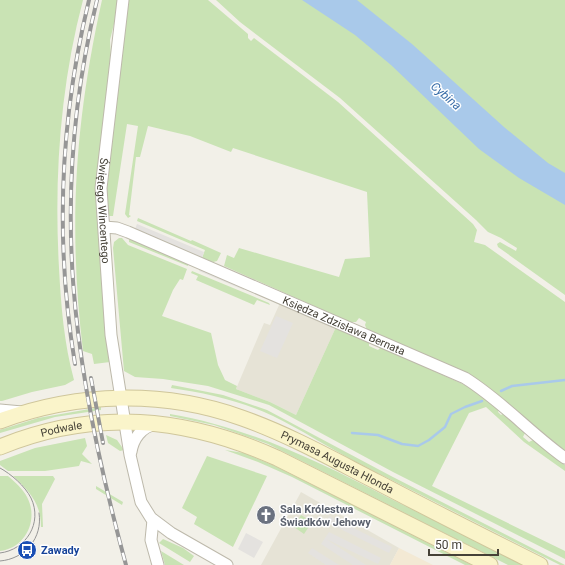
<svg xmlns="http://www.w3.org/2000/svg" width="565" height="565" font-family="Roboto,sans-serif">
<rect width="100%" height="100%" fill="#f2f0e8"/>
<path fill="#e6e3d6" d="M280,303L336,327L296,415L270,402L236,389L264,323L270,325Z
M301,492L399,548L390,565H261Z"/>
<path fill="#f3e9d4" d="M399,548L433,565H390Z"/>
<path fill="#c9e3b4" d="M0,0H83C60,87 54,179 59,268C61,306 64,343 74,380L65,385L32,392L2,401H0Z
M102,0H120L110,40L111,58L100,151L110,362L94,364L92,354L83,351C68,226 75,122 102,0Z
M129,0H208L248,34V38L251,41L254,38L338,102L473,224L477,230L474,242L485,245L565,302V453L486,385L471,376L367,330L365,325L366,322L359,318L356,322H350L224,266L227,255L234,258L239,248L339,277L345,259L370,257L367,192L233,148L231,152L190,136L148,126L140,157H136L129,215L131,216L128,218L125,214L138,126L127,124L113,216H109L106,197V170Z
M216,0H331L565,202V295L498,247L497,244L500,242L516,251L517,248L501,238L488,232L476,220L340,98L240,22Z
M345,0H565V191Z
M138,218L191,241L192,240L221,253L217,261L213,262L202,258L205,250L137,221Z
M119,238H122L128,245L187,269L183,280L180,279L173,290L162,316L211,333L218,365L225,380L237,386L236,389L270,402L296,415L336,327L369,341V346L378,350L381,347L478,391L499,410L498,412L501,415L504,413L525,433L523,437L529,442L533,440L565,465V471L524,442L486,407L469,413L432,486L565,551V559L393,472L269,405L208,386L163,379L135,377L124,371L113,248L114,242Z
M129,238L188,263V266L129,242Z
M192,271L269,303L270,305L257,300L254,305L196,280L198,276L191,273Z
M172,385L223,395L267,410L391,476L565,565H560C492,531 425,497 358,463C329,448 302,430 273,416C241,401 206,393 171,388Z
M101,407V410L55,417L0,433V430L38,418Z
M170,414C247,427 318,461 387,497C432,519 477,542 523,565H508L268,444L214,425L170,416Z
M106,435L117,440L124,450L120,451L108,443Z
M85,438L87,446L82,454L92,464L81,461L79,466L45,471H8L0,465V461L35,448Z
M225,450L244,453L275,466L472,565H465L292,477L258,462Z
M207,456L267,476L233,547L194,524L197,517L182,508Z
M0,476H8C15,482 23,489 27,497C39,519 26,548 0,551Z
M13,476H53L55,479L42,504L43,527H41C41,503 29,491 13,476Z
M96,486L123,502L122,505L96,489Z
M301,515L312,522L304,534L294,527Z
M163,539L183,548L194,556L190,562L159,543Z
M161,551L184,565H165Z"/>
<path fill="#e4e2df" d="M137,224L204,252L202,258L135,229Z
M200,268L245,287L244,290L199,271Z
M276,316L293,323L277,358L260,351Z
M329,516L392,547L389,553L326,522Z
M329,532L381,558L378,564L326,539L366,565H353L321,544Z
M246,533L263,542L254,558L238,549Z
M312,548L339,565H326L308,553Z"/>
<path fill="#a9c9ea" d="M302,0H357L412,44L504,127L548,163L565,173V205L519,178L479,149L391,65L355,35Z"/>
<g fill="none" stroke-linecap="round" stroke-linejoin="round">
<path stroke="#a9c9ea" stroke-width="2.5" d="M501,391L512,386L565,380
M352,433L378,435L402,444L418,446L429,440L445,427L451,414L465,407L482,401"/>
<defs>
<g id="minor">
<path id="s1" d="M123,0L101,188L111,335L130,455L141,502L151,518L171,533L227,565"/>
<path id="s2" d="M104,227L117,228L128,232L465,378C502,401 530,433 565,458"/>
<path d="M0,410L22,412"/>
<path d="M131,452C133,439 141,427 156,424"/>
<path d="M153,520L151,540L158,565"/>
</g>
<g id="secondary">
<path id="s3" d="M0,421C78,392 164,390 242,418C290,435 334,460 379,483C432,511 486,538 540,565"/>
<path id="s4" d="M0,447C95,408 186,417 277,458L490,565"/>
</g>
</defs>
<use href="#minor" stroke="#bdb9ab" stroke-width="13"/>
<use href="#secondary" stroke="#cfc69b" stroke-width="17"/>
<use href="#minor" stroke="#fff" stroke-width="11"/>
<use href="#secondary" stroke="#faf4ca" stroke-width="15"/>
<path stroke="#969696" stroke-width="1" d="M0,468C11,474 25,486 31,498C43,523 26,550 0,553
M0,561C25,559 43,538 39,513"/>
<defs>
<path id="rail" d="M97,0C48,199 73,370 126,565
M75,364C55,243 60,119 89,0
M91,378L103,443"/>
</defs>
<use href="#rail" stroke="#969696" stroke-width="4"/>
<use href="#rail" stroke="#fff" stroke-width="2.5" stroke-dasharray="8" stroke-linecap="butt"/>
</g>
<defs>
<symbol id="church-disc" viewBox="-11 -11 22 22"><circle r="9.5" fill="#6b7280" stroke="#fff"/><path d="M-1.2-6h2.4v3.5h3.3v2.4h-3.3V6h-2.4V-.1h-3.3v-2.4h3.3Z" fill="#fff"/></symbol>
<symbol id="bus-disc" viewBox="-11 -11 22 22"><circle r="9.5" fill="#1a4fb4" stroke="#fff"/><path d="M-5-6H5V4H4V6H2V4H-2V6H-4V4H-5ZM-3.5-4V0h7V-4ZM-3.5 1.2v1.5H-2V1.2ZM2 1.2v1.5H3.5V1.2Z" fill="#fff"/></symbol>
</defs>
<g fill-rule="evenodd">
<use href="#church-disc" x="255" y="504" width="22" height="22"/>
<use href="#bus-disc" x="16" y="539" width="22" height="22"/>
</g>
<g text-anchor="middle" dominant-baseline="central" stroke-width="3" stroke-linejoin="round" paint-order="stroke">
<g font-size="11" fill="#454137" stroke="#fff">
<text stroke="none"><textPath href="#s1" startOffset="212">Świętego Wincentego</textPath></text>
<text stroke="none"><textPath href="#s2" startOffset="260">Księdza Zdzisława Bernata</textPath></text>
<text stroke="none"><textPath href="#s4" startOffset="64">Podwale</textPath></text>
<text stroke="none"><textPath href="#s3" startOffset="352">Prymasa Augusta Hlonda</textPath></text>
</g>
<g font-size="11" font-weight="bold" fill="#5b616d" stroke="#fff" text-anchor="start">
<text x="280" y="509">Sala Królestwa<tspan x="280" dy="13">Świadków Jehowy</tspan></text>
</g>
<g font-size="11" font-weight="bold" fill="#164399" stroke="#fff" text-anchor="start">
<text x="41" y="550">Zawady</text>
</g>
<g font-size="12" font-style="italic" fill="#396da8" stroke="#fff">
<text transform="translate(446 96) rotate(41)">Cybina</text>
</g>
</g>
<path d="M429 549v6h69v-6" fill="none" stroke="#454137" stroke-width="2"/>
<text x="435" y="549" font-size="12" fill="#454137" stroke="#ffffff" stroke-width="3" paint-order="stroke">50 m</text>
</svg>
